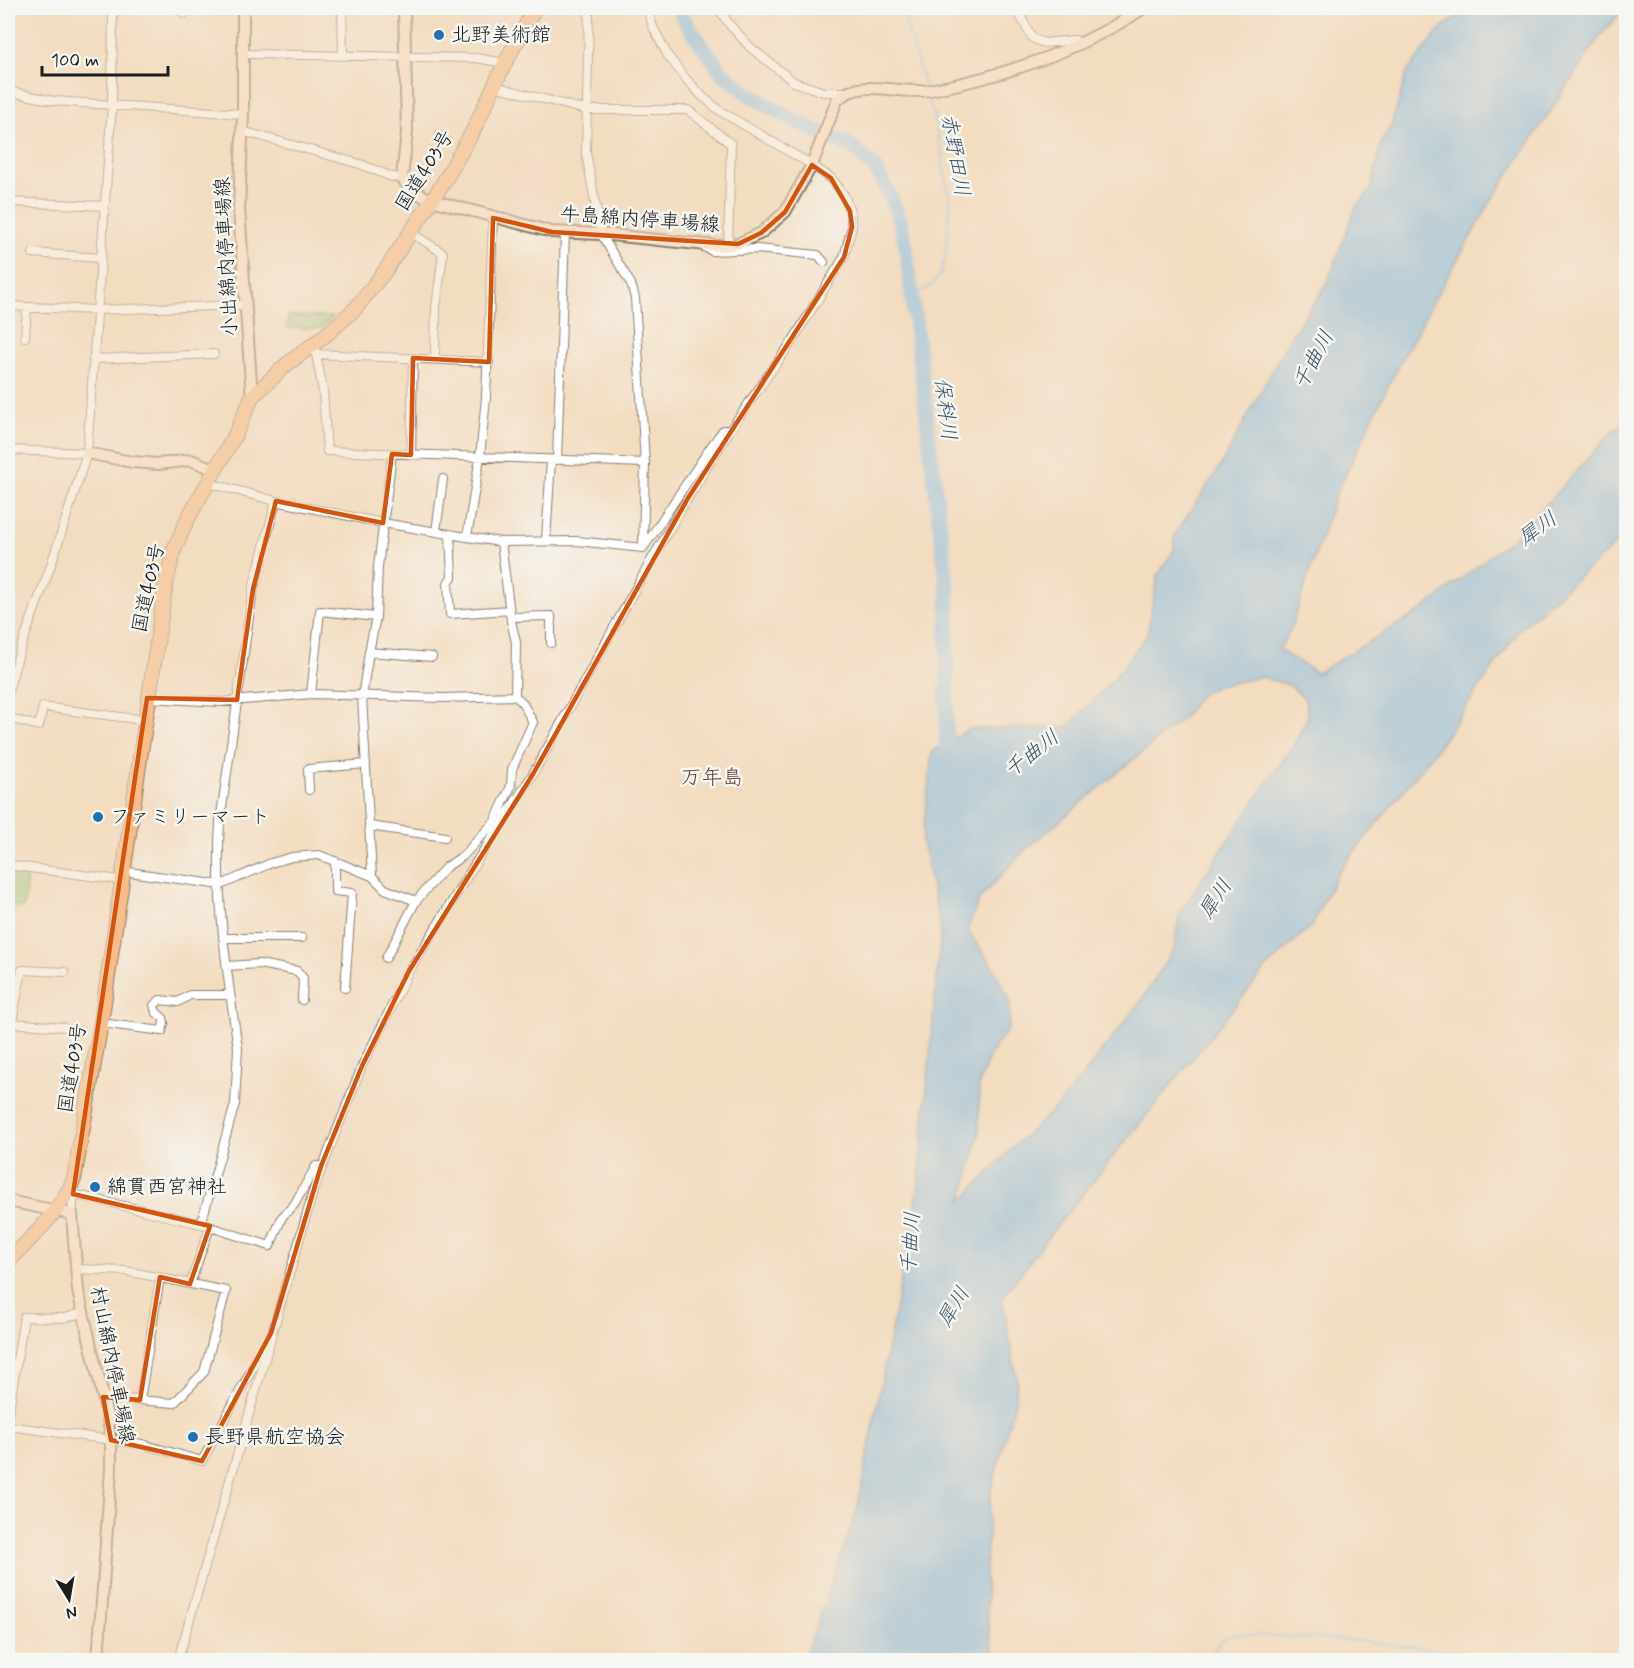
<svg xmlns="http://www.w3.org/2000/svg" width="1634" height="1668" font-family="Mynerve,'Klee One',sans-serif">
<rect width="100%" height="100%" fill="#f6f6f2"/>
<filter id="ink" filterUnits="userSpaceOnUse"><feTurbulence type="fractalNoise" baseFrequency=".0167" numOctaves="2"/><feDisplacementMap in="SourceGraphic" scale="12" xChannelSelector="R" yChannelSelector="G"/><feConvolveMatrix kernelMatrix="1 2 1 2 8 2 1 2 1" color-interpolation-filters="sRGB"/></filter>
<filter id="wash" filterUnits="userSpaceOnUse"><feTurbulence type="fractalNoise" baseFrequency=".008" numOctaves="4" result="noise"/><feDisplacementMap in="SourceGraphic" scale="24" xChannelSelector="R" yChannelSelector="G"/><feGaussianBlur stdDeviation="1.35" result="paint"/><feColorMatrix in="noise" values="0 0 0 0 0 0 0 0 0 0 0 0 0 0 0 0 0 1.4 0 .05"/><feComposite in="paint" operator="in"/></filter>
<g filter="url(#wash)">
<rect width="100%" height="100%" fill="#f3ddc1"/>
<path fill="#f5d3c1" d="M508,163L550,168L545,215L503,211Z"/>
<path fill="#8ec679" stroke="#55714a" stroke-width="1.5" d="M288,316L333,317L321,328H287Z
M8,871L27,873L24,907L8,906Z"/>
<path fill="#7abcf0" stroke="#4b6c86" stroke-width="1.5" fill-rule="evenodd" d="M1463,8H1625L1600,36L1493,198L1429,309L1388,386L1335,496L1291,628L1279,650L1317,673L1419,612L1522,531L1612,432L1626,420V535L1521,628L1433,754L1338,872L1312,925L1266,968L1048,1237L1002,1298L1017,1380L1015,1402L991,1490L985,1579L989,1630L996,1660H804L857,1510L918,1190L941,929L922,842L932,752L969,729L1067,727L1114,679L1147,635L1158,575L1174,550V536L1221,465L1290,338L1327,284L1356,207L1371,190L1381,144L1392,123L1407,72L1442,27L1459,16ZM1261,677L1289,685L1305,699L1308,716L1294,745L1266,784L1180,912L1174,949L1141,1001L1063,1101L1013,1147L962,1201L979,1134V1084L990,1054L1009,1028L1010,1000L991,964L967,930L980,898L1025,850L1183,718L1200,695L1216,686Z"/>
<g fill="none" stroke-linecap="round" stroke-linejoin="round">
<path stroke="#7abcf0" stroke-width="2" d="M903,8L908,30L925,86
M911,296L924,291L932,285L941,273L946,252L950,202L935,120L927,94
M1209,1660L1220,1640L1236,1634L1351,1640L1483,1656L1489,1660"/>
<path stroke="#7abcf0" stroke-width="15" d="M679,8L683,18L722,73L750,95L800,124L853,147L874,167L890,196L900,221L906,248L948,592L946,763"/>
</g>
</g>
<g filter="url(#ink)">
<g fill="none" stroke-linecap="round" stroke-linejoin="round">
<defs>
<path id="street" d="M342,8L343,56
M589,8L586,153L601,234L631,284L635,298L645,463L643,548
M718,8L729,24L751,48L794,82L824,92H844
M1016,8L1032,38L1044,43L1075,40L1079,43
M184,14V8
M243,54L476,58L505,63
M494,86L586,110H688L731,144L728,245
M8,91L54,101L243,114
M242,131L360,164L392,177L402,178
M9,202L104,206
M410,232L443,253L436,308L435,358
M702,246L712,251L757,249L818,255L824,262
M33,253L100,258
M8,306L97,310L246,305
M25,337L27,307
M314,343L323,391L327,451L645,463
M316,354L489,362
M93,359L214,354
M8,450L87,453
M411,455L413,358
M557,460L565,233
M209,483L276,501L383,523L467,537L501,542L577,541L643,548
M436,532L443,479
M450,534L452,577L448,583L450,614L510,610
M467,537L480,457L486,398L493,218
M546,540L551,460
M501,542L511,621L516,642L515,696
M644,547L712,445L723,430H730
M511,617L551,616V643
M369,652L432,657
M8,692L19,653L51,565L87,453L112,106L113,8
M311,694L320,611L376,617
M8,718L39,726L43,707L144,720
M309,790L308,769L366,764
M369,826L445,837
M335,861V891L352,893L345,988
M8,865L120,880
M122,871L221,885L271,863L292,857L319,855L372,876L385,889L416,901L446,867L463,856L495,821L511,786L512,769L533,722L522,702L515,696L443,698L311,694L221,702L147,698
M372,876L362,697L369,652L376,617L378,567L392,454
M223,938H302
M386,958L416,901
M227,966L259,964L297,971L303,978L302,1000
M11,1023L64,1027
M101,1023L162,1031L164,1023L163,1018L156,1012L154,1005L160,1000L178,1002L190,995H230
M8,1042L22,970L65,972
M73,1194L201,1224L270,1246L282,1217L294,1205L316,1166H321
M72,1214L74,1191
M201,1224L235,1104L238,1048C227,973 215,897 220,822L253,589L276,501
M76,1269L126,1271L226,1291L204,1372L174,1403L103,1397
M190,1284L210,1227
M140,1400L160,1277
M8,1416L24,1317L64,1318L82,1313
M8,1426L142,1444L202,1461L264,1347
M178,1660L314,1189L362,1066L409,971L483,851L533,774L653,557L688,498L730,430L795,337L844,257L852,227L850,211L844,195L836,184L831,178L812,165L720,111L702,96L686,79L668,56L653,27L647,8"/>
<path id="secondary" d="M243,8V114L239,209L252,397
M404,8L407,132L402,178L411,190L431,200L552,232L601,234L717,246L738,244L761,233L785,212L812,165L837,100C862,76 900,96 930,90C1005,76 1080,50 1144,8
M87,453L132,462L159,464L191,460L216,470
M8,1201L72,1214L78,1291L108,1418L111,1440V1469L98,1660
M1623,1660L1626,1653"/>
<path id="highway" d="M8,1262C32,1237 60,1212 74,1179L101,1023L166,582L174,550L187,520L235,435L252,397L286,365L327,334L355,309L385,271L442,185L472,133L505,63L535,8"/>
</defs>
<use href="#street" stroke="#887c6e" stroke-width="10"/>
<use href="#secondary" stroke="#887c6e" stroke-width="14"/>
<use href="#highway" stroke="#887c6e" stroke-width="16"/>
<use href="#street" stroke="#fff" stroke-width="8"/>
<use href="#secondary" stroke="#fce5cf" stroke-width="10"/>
<use href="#highway" stroke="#f8bd88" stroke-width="14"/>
</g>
</g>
<path d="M0 0H1634V1668H0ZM812,165L831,178L850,211L852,227L844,257L688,498L533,774L409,971L362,1066L321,1166L271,1333L202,1461L111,1440L103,1397L140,1400L160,1277L190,1284L210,1226L73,1194L147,698L237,700L253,589L276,501L383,523L392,454L411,455L413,358L489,362L493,218L552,232L738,244L761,233L785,212Z" fill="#f3ddc1" fill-opacity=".55" fill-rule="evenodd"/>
<path fill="none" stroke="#d4530e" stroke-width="4.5" stroke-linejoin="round" d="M812,165L831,178L850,211L852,227L844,257L688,498L533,774L409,971L362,1066L321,1166L271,1333L202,1461L111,1440L103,1397L140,1400L160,1277L190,1284L210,1226L73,1194L147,698L237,700L253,589L276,501L383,523L392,454L411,455L413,358L489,362L493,218L552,232L738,244L761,233L785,212Z"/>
<g fill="#1f6fb2" stroke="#f6f6f2" stroke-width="2">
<circle cx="439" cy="35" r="6"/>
<circle cx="98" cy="817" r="6"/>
<circle cx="95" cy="1187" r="6"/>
<circle cx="193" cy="1437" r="6"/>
</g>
<g text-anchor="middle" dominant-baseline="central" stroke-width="5" stroke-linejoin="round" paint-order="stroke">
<g font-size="20" fill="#1c1c1c" stroke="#f6f6f2" text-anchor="start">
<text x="451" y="35">北野美術館</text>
<text x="110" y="817">ファミリーマート</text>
<text x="107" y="1187">綿貫西宮神社</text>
<text x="205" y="1437">長野県航空協会</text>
</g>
<g font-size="20" fill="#1c1c1c" stroke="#f6f6f2">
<text transform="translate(425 171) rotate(-58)">国道403号</text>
<text transform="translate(640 220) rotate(4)">牛島綿内停車場線</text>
<text transform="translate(227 257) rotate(-93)">小出綿内停車場線</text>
<text transform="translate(149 588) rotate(-78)">国道403号</text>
<text transform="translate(73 1068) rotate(-81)">国道403号</text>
<text transform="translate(112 1365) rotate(79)">村山綿内停車場線</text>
</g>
<g font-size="21" font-style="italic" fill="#3d5466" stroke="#f6f6f2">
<text transform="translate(955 155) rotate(80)">赤野田川</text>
<text transform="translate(1314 360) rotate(-62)">千曲川</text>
<text transform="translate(945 409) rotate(83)">保科川</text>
<text transform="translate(1538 529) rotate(-36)">犀川</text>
<text transform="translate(1032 754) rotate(-38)">千曲川</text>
<text transform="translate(1216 899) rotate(-57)">犀川</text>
<text transform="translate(911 1243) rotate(-86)">千曲川</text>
<text transform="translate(954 1307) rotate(-59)">犀川</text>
</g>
<g font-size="21" fill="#62443d" stroke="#f6f6f2">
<text x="712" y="778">万年島</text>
</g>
</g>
<rect width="1634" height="1668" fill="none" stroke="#f6f6f2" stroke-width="30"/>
<g transform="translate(69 1599) rotate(169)" stroke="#f6f6f2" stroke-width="4.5" paint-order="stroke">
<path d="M0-4.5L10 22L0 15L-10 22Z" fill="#1c1c1c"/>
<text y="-9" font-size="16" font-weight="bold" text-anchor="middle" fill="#1c1c1c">N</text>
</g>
<path d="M42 66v9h126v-9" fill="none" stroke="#1c1c1c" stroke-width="3"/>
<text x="51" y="66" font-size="18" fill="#1c1c1c" stroke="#f6f6f2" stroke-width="4.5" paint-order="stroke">100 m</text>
</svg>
